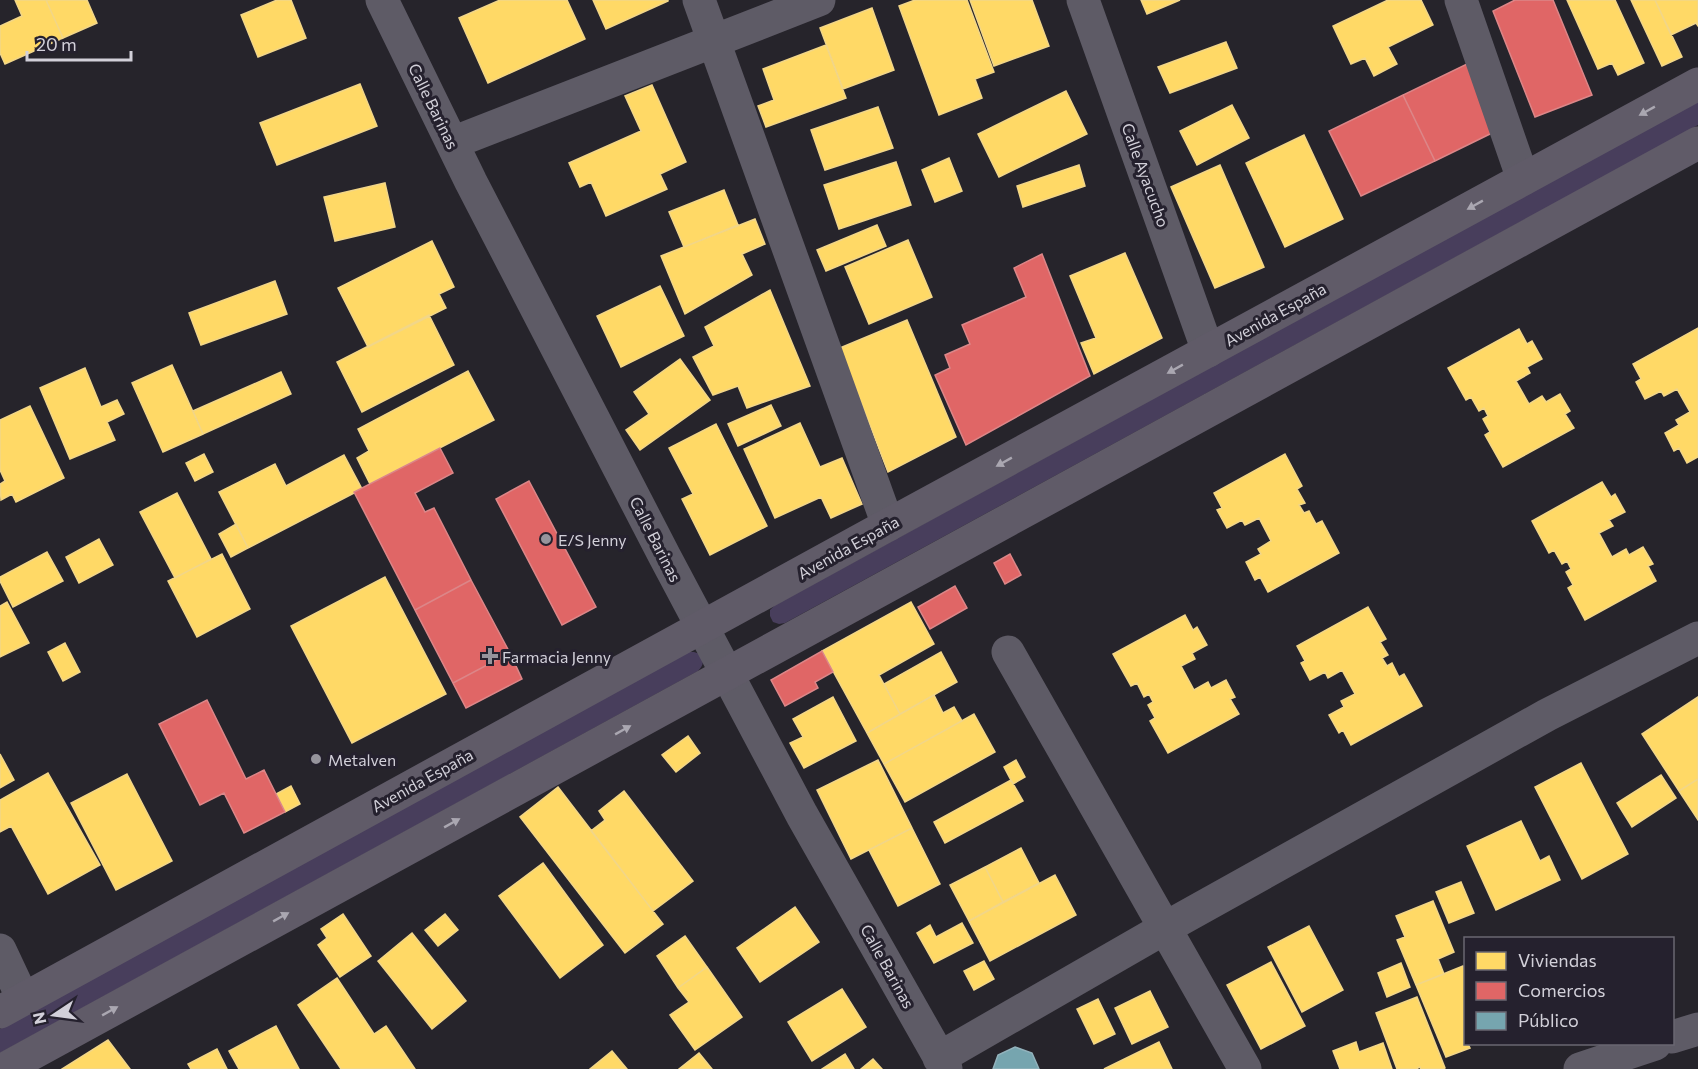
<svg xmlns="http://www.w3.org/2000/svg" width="1698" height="1069" font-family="Commissioner,sans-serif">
<rect width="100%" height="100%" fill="#26242b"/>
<path fill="#483e5c" d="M1698,101V125L785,623L779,624L773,622L770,616V610L775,605Z
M688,652H694L700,654C704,661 704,665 698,671L0,1053V1029Z"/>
<path fill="#ffd966" stroke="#f2d688" stroke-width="1.5" d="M15,0H46L63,38L5,64L0,53V26L22,16Z
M46,0H87L97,23L63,38Z
M277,0H291L306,38L258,57L241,15Z
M500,0H567L585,39L488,83L459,18Z
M593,0H668V1L606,29Z
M915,0H967L994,72L975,79L982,98L939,115L899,6Z
M970,0H1032L1049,46L994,66Z
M1141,0H1180L1147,14Z
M1388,0H1421L1433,25L1388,47L1397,64L1374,76L1365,58L1351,64L1333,26Z
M1567,0H1615L1644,63L1618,75L1612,63L1598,69Z
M1631,0H1655L1682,57L1662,66Z
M1655,0H1698V26L1696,23L1671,35Z
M872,8L894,70L843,89L820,28Z
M1226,42L1237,68L1170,93L1158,67Z
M826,45L846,98L766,127L758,106L774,100L763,69Z
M360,84L377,126L277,165L260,123Z
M652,85L686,162L660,174L667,189L606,216L591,182L580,187L569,163L641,131L625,96Z
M1066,91L1087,134L999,177L978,134Z
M1232,105L1249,138L1197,165L1180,131Z
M878,107L893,148L825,170L811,130Z
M1304,135L1343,219L1285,247L1246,163Z
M949,158L962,191L935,202L922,170Z
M896,162L911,205L839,229L824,185Z
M1079,165L1085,186L1023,207L1017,186Z
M1220,165L1264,267L1215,288L1171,187Z
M385,183L395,227L335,241L324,197Z
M724,190L738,225L684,247L669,212Z
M755,219L765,244L742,254L752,275L685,314L661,256Z
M877,225L886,246L826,271L817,250Z
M908,240L932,297L869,324L845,267Z
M432,241L454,287L439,294L446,308L368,347L338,288Z
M1125,253L1162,338L1094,374L1081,343L1096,338L1070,276Z
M275,281L287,314L201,345L189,313Z
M660,286L684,336L621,367L597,316Z
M770,290L810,386L747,408L738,386L713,395L693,357L714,346L705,327Z
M429,315L454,365L362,412L337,362Z
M907,320L956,437L888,472L840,348Z
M1698,328V457L1687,463L1679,448L1674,451L1665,433L1679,425L1676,420L1690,412L1677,389L1664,396L1661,391L1645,399L1636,382L1641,379L1633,364Z
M1519,329L1527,344L1532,341L1542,359L1527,367L1530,373L1516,381L1529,404L1542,396L1546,402L1560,394L1570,411L1565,414L1574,428L1503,467L1485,435L1490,432L1483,419L1488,416L1484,408L1479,411L1471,397L1466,400L1448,368Z
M680,359L710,400L640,450L626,430L649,414L634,392Z
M172,365L203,434L163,452L132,383Z
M85,368L101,407L117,400L124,414L107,422L115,440L70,459L40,388Z
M468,371L494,420L370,484L357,458L369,451L358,429Z
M281,372L291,394L203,434L193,411Z
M771,405L781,426L738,446L728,424Z
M30,406L64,478L16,502L12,494L1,500L0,484L5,481L0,470V420Z
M800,423L820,467L842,458L862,504L831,518L821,497L775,518L744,449Z
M716,424L767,526L710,555L682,499L693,494L669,448Z
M204,454L213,472L195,481L186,463Z
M1285,454L1302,486L1297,489L1305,503L1299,505L1304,513L1309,511L1316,524L1322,521L1339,553L1268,592L1260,577L1255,580L1246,562L1261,554L1258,549L1271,541L1259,518L1245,525L1242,520L1227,528L1217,510L1222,508L1214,493Z
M344,455L362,489L248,548L219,492L275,464L286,486Z
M1602,482L1611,497L1615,494L1625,512L1609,520L1613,526L1599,533L1612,557L1626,549L1629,555L1643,547L1653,564L1648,566L1656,581L1585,620L1568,588L1573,585L1566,572L1571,569L1567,561L1562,564L1554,550L1549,553L1532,521Z
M177,493L211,559L175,578L140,512Z
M236,524L248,548L231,557L219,534Z
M99,539L113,565L79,583L66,557Z
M47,552L63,581L13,607L0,581V577Z
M222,554L250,609L197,637L168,581Z
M385,577L446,694L352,743L291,626Z
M7,602L29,643L0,657V606Z
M911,602L934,644L879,675L900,714L867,733L822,651Z
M1368,607L1386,639L1380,642L1388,655L1382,658L1387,666L1392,663L1399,677L1404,674L1422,706L1351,745L1343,730L1339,733L1329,715L1344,707L1341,701L1355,694L1342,670L1328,678L1325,672L1310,680L1301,663L1305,661L1297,646Z
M1185,615L1193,630L1197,627L1207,645L1192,653L1195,659L1181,666L1194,690L1208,682L1211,688L1226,680L1235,697L1230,699L1239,714L1168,753L1150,721L1155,718L1148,705L1153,702L1149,694L1144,697L1137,683L1131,686L1113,654Z
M65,643L80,672L63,681L48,652Z
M941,652L957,682L900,714L884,684Z
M934,695L943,713L954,707L962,721L884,764L867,733Z
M833,697L856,741L804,768L790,743L803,737L793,719Z
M1698,697V779L1679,791L1642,734Z
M974,714L995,752L905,802L884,764Z
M688,736L700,753L676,772L662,755Z
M0,754L14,780L0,788Z
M878,760L912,828L851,859L817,790Z
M1016,760L1025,777L1013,784L1004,767Z
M1581,763L1628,854L1582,879L1535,787Z
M48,773L100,865L48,894L11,826L0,832V800Z
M127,774L172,861L116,890L71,803Z
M1661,775L1676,798L1632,827L1617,803Z
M1698,779V820L1679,791Z
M1011,780L1023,801L945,843L934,822Z
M291,786L300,804L285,812L276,794Z
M558,787L663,924L625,953L520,817Z
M624,791L693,881L653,911L591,831L605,820L599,811Z
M1521,821L1540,861L1549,856L1560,880L1496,910L1467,846Z
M912,828L940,884L898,906L869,850Z
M1021,848L1039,883L1003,902L985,867Z
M543,863L603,945L560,978L499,896Z
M985,867L1003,902L969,921L950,885Z
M1055,875L1076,915L990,961L969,921Z
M1461,882L1474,913L1449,923L1436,892Z
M1433,901L1454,952L1438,959L1444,974L1416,985L1397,940L1405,937L1396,916Z
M795,907L819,942L760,982L737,948Z
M343,914L371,956L340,977L318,945L327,938L321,929Z
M445,914L458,930L438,946L425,930Z
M962,923L973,943L934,963L917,933L930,925L936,937Z
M1309,926L1343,990L1302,1012L1268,947Z
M412,933L466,1001L432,1029L378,961Z
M685,936L707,967L678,988L657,956Z
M984,961L994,979L974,990L964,971Z
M1271,962L1305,1026L1261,1049L1227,985Z
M1401,963L1410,987L1387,997L1378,973Z
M1463,966L1466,972V1044H1468L1470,1048L1446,1057L1416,985Z
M707,967L742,1017L695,1050L670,1015L689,1002L678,988Z
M337,978L374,1034L386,1026L415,1069H341L298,1005Z
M842,989L866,1027L812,1061L788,1022Z
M1150,991L1168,1027L1132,1044L1115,1008Z
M1417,997L1445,1068L1443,1069H1421L1420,1067L1416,1069H1397L1376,1013Z
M1098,999L1115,1034L1094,1044L1077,1009Z
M276,1026L299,1069H239L229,1051Z
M108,1040L130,1069H62Z
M1159,1042L1172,1069H1104Z
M1356,1042L1359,1052L1383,1043L1392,1069H1340L1333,1051Z
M217,1049L227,1069H191L188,1064Z
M612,1051L627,1069H590Z
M699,1053L712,1069H679Z
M845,1054L854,1069H822Z
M873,1059L882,1069H861Z"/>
<path fill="#e06666" stroke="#dc8688" stroke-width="1.5" d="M1515,0H1553L1592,95L1535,117L1493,11Z
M1469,63L1492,133L1435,161L1403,95Z
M1403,95L1435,161L1361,196L1329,131Z
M1042,254L1090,376L966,445L935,375L950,368L945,355L970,344L962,325L1026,297L1014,268Z
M440,448L453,473L415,493L425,512L434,508L471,580L415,610L354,492Z
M529,481L596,607L562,625L496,499Z
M1010,554L1021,575L1005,584L994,563Z
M471,580L510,653L453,683L415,610Z
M955,586L967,608L930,629L918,607Z
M822,651L833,672L815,682L818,688L785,706L771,680Z
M510,653L522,679L466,708L453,683Z
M207,700L246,779L264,770L285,812L244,833L224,793L200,805L159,724Z"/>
<path fill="#76a5af" stroke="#92b2bc" stroke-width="1.5" d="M1015,1047L1032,1053L1039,1069H993L998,1055Z"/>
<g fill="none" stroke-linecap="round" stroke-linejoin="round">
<path stroke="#5e5b66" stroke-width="33" d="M382,0L471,182L665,557L802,815L946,1069
M699,0L888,525
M1083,0L1208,351
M1461,0L1523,179
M452,143L819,0
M1008,652L1245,1069
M0,950L23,999
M1672,1037L1698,1029
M939,1058L1165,928L1547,715L1698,638
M1580,1069L1655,1044"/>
<path stroke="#605b68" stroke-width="33" d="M0,1012L888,525L1698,84
M4,1069L1698,143"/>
</g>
<defs><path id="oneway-solid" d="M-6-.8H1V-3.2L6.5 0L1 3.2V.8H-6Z" transform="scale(1.5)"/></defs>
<g fill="#aaa7b1">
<use href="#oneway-solid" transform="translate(1647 111) rotate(151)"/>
<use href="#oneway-solid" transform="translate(1475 205) rotate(151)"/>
<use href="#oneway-solid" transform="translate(1175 369) rotate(151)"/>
<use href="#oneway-solid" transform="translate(1004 462) rotate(151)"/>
<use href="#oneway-solid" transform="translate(623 730) rotate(-29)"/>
<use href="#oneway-solid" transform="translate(452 823) rotate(-29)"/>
<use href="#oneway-solid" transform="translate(281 917) rotate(-29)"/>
<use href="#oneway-solid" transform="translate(110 1011) rotate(-29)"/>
</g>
<g fill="#96949c" stroke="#25212e" stroke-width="2">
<circle cx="546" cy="539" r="6"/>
<path d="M487 647h6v6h6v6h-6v6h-6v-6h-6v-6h6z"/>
<circle cx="316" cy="759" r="6"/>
</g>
<g text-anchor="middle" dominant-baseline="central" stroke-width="6" stroke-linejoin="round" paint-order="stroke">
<g font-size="16" fill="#d2d0d9" stroke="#25212e">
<text transform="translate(434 106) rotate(64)">Calle Barinas</text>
<text transform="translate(1146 175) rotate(70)">Calle Ayacucho</text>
<text transform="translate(1275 314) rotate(-29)">Avenida España</text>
<text transform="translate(656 539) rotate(63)">Calle Barinas</text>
<text transform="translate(848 547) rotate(-29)">Avenida España</text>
<text transform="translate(422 780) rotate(-29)">Avenida España</text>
<text transform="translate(888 966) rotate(61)">Calle Barinas</text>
</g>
<g font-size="16" fill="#d2d0d9" stroke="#25212e" text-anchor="start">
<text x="558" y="539">E/S Jenny</text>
<text x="502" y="656">Farmacia Jenny</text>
<text x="328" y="759">Metalven</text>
</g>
</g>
<rect x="1464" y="937" width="210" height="108" fill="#25212e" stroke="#6a6772" stroke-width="1.5"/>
<rect x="1476" y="952" width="30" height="18" fill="#ffd966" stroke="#6a6772" stroke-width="1.5"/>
<text x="1518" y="967" font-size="18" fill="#d2d0d9">Viviendas</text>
<rect x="1476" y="982" width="30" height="18" fill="#e06666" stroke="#6a6772" stroke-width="1.5"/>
<text x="1518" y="997" font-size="18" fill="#d2d0d9">Comercios</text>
<rect x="1476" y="1012" width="30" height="18" fill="#76a5af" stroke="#6a6772" stroke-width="1.5"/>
<text x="1518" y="1027" font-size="18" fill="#d2d0d9">Público</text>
<g transform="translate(54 1015) rotate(257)" stroke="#25212e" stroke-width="4.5" paint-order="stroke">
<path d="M0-4.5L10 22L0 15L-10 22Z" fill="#d2d0d9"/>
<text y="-9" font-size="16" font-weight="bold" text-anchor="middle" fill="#d2d0d9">N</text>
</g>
<path d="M27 51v9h104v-9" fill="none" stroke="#d2d0d9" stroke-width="3"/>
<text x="36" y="51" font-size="18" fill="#d2d0d9" stroke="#25212e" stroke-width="4.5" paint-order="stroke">20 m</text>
</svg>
